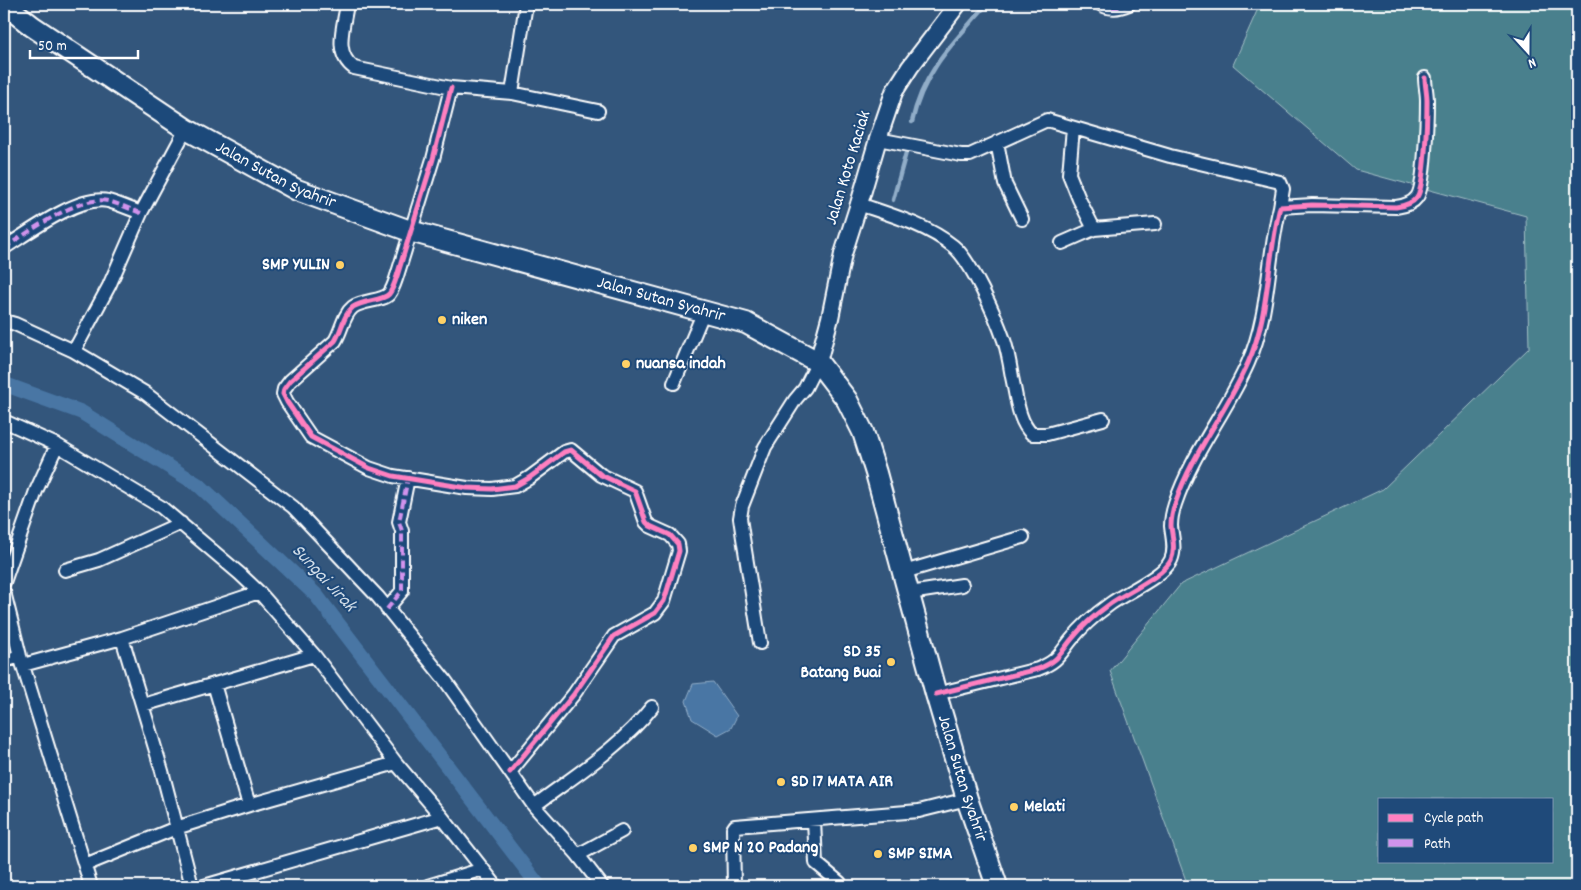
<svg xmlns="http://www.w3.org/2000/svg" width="1581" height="890" font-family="Dekko,sans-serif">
<rect width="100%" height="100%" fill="#33567c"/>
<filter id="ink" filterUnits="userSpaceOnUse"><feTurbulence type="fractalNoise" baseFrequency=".02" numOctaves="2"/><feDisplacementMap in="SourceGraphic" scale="10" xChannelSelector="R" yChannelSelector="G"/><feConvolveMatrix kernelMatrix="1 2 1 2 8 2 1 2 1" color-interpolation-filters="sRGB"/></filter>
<g filter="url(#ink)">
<path fill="#4a808d" stroke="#a4c0c6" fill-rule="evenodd" d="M1260,4H1577V886H1188L1110,671L1181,584L1383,489L1529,348L1526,216L1356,170L1233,65ZM1380,799H1552V861H1380Z"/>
<path fill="#4876a4" stroke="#91adc8" d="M713,682L737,716L731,728L718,735L692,719L686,701L693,684Z"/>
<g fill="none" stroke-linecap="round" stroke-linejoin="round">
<path stroke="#91adc8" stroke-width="4.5" d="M912,122C923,71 954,42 987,4
M893,200L907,149"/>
<path stroke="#4876a4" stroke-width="15" d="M4,384L81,412L200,486L316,595L539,886"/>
<defs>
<path id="minor" d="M347,4C344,26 333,53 354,68L451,88L512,93L598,111
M1100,4C1110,10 1119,8 1129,4
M451,88L433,159L397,276C395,282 393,289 389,294C383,301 363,300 353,307C343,315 342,330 335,341L290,381L284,389L283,394L287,402L311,437L369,468L393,476L467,488L492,489L515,486L529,478L564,452L571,450L601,475L635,491L646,522L650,526L670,535L678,544L679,551L664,601L655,613L614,636L574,694L510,772
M512,93L526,4
M1073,128L1069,174L1079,199L1094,229
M878,139L961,155H970L1047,120L1170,156L1280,182L1283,189L1280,207
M997,142L1005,184L1022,219
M859,204C891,215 927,225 953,246C971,260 996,317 1004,340C1008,352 1010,365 1012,377C1016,394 1018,422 1032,434H1047L1103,419
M1062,243L1094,229L1155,224
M4,248C29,232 78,195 108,201C119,204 130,209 141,213
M4,321L15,324L74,351L145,393L293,507L378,597L445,680L534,806L578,855L602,886
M74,351L109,286L141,213L186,129
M674,383L704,311
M4,421L57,445L161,507L240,574L259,592L314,655L396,763L442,817L496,886
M65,570L99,560L181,523
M904,572L1023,537
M4,582L36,491L57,445
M4,592L20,656L91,886
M910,593L962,585
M387,609L402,591V531L399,522L408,478
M122,638L162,771L192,886
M760,643L743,538L740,518L742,506L765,447L795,400L805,388L818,362
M4,661L20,656
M23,665L122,638L259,592
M214,684L249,805
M936,694L1038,669C1058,661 1059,655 1071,640C1082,626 1096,614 1110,604C1125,593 1164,576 1171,560C1176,549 1172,537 1171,526C1171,519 1173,510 1175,504C1192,453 1227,411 1248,363C1270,314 1267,258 1280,207L1312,205L1396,207C1404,206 1412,204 1417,197C1425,186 1427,118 1427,101C1427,93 1425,85 1425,78
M143,705L314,655
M534,806C574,776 621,747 652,707
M814,820L816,863L840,883
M578,855L622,831
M85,865L176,828L249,805L396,763
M204,886L442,817
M428,886L483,869
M734,886L733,829L735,826L919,811L967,799"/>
<path id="tertiary" d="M818,362L830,318L843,254L859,204L878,139L894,92L910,67L958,4"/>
<g id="primary">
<path id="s1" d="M4,4L32,26L186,129L297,190L410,231L746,323L818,362L847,400L863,432L876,473L936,694L967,799L997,886"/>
</g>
</defs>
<use href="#minor" stroke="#fff" stroke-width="16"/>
<use href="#tertiary" stroke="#fff" stroke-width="20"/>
<use href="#primary" stroke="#fff" stroke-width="24"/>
<use href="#minor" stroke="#1f4a7a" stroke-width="12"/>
<use href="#tertiary" stroke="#1f4a7a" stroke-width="16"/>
<use href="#primary" stroke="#1f4a7a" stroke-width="20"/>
<path stroke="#d193ec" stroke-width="4" stroke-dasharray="8 4" stroke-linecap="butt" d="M1100,4C1110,10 1119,8 1129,4
M4,248C29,232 78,195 108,201C119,204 130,209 141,213
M387,609L402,591V531L399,522L408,478"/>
<defs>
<path id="cycleway" d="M451,88L433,159L397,276C395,282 393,289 389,294C383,301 363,300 353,307C343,315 342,330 335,341L290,381L284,389L283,394L287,402L311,437L369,468L393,476L467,488L492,489L515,486L529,478L564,452L571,450L601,475L635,491L646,522L650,526L670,535L678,544L679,551L664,601L655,613L614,636L574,694L510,772
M936,694L1038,669C1058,661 1059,655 1071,640C1082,626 1096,614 1110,604C1125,593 1164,576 1171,560C1176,549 1172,537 1171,526C1171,519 1173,510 1175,504C1192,453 1227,411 1248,363C1270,314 1267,258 1280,207L1312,205L1396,207C1404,206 1412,204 1417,197C1425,186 1427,118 1427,101C1427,93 1425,85 1425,78"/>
</defs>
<use href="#cycleway" stroke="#1f4a7a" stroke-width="8"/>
<use href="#cycleway" stroke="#ff80c0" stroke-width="5"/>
</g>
</g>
<g fill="#ffd166" stroke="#1f4a7a" stroke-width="2">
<circle cx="340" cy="265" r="5"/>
<circle cx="442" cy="320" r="5"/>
<circle cx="626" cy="364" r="5"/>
<circle cx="891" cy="662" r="5"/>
<circle cx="781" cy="782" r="5"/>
<circle cx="1014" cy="807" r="5"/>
<circle cx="693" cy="848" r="5"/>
<circle cx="878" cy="854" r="5"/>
</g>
<g text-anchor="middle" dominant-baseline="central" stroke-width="4" stroke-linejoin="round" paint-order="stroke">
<g font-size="18" fill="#fff" stroke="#1f4a7a">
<text transform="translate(849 168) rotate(-73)">Jalan Koto Kaciak</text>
<text stroke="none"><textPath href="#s1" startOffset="322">Jalan Sutan Syahrir</textPath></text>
<text stroke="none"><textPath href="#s1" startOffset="728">Jalan Sutan Syahrir</textPath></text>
<text stroke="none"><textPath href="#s1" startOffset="1342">Jalan Sutan Syahrir</textPath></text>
</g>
<g font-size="18" font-weight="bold" fill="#fff" stroke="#1f4a7a" text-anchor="start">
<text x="330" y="265" text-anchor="end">SMP YULIN</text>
<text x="452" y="320">niken</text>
<text x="636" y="364">nuansa indah</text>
<text x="881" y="652" text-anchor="end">SD 35<tspan x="881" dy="21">Batang Buai</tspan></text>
<text x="791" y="782">SD 17 MATA AIR</text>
<text x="1024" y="807">Melati</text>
<text x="703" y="848">SMP N 20 Padang</text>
<text x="888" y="854">SMP SIMA</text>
</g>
<g font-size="19" font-style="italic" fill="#d1dde8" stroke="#1f4a7a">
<text transform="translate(323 579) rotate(47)">Sungai Jirak</text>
</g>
</g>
<rect width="1581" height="890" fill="none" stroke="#1f4a7a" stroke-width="20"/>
<rect x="10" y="10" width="1561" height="870" fill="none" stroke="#fff" stroke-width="2" filter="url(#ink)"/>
<rect x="1378" y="798" width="175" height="65" fill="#1f4a7a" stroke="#7992af"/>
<rect x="1388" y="814" width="25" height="8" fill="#ff80c0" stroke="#7992af"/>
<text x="1424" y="822" font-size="15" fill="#ffffff">Cycle path</text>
<rect x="1388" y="839" width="25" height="8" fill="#d193ec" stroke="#7992af"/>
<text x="1424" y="848" font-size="15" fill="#ffffff">Path</text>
<g transform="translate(1528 52) rotate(159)" stroke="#1f4a7a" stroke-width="4" paint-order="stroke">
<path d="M0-4L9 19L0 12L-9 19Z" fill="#ffffff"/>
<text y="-8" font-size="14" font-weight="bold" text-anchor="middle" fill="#ffffff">N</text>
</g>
<path d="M30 50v8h108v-8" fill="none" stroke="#ffffff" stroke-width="2.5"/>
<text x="38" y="50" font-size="15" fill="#ffffff" stroke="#1f4a7a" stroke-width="4" paint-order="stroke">50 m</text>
</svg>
